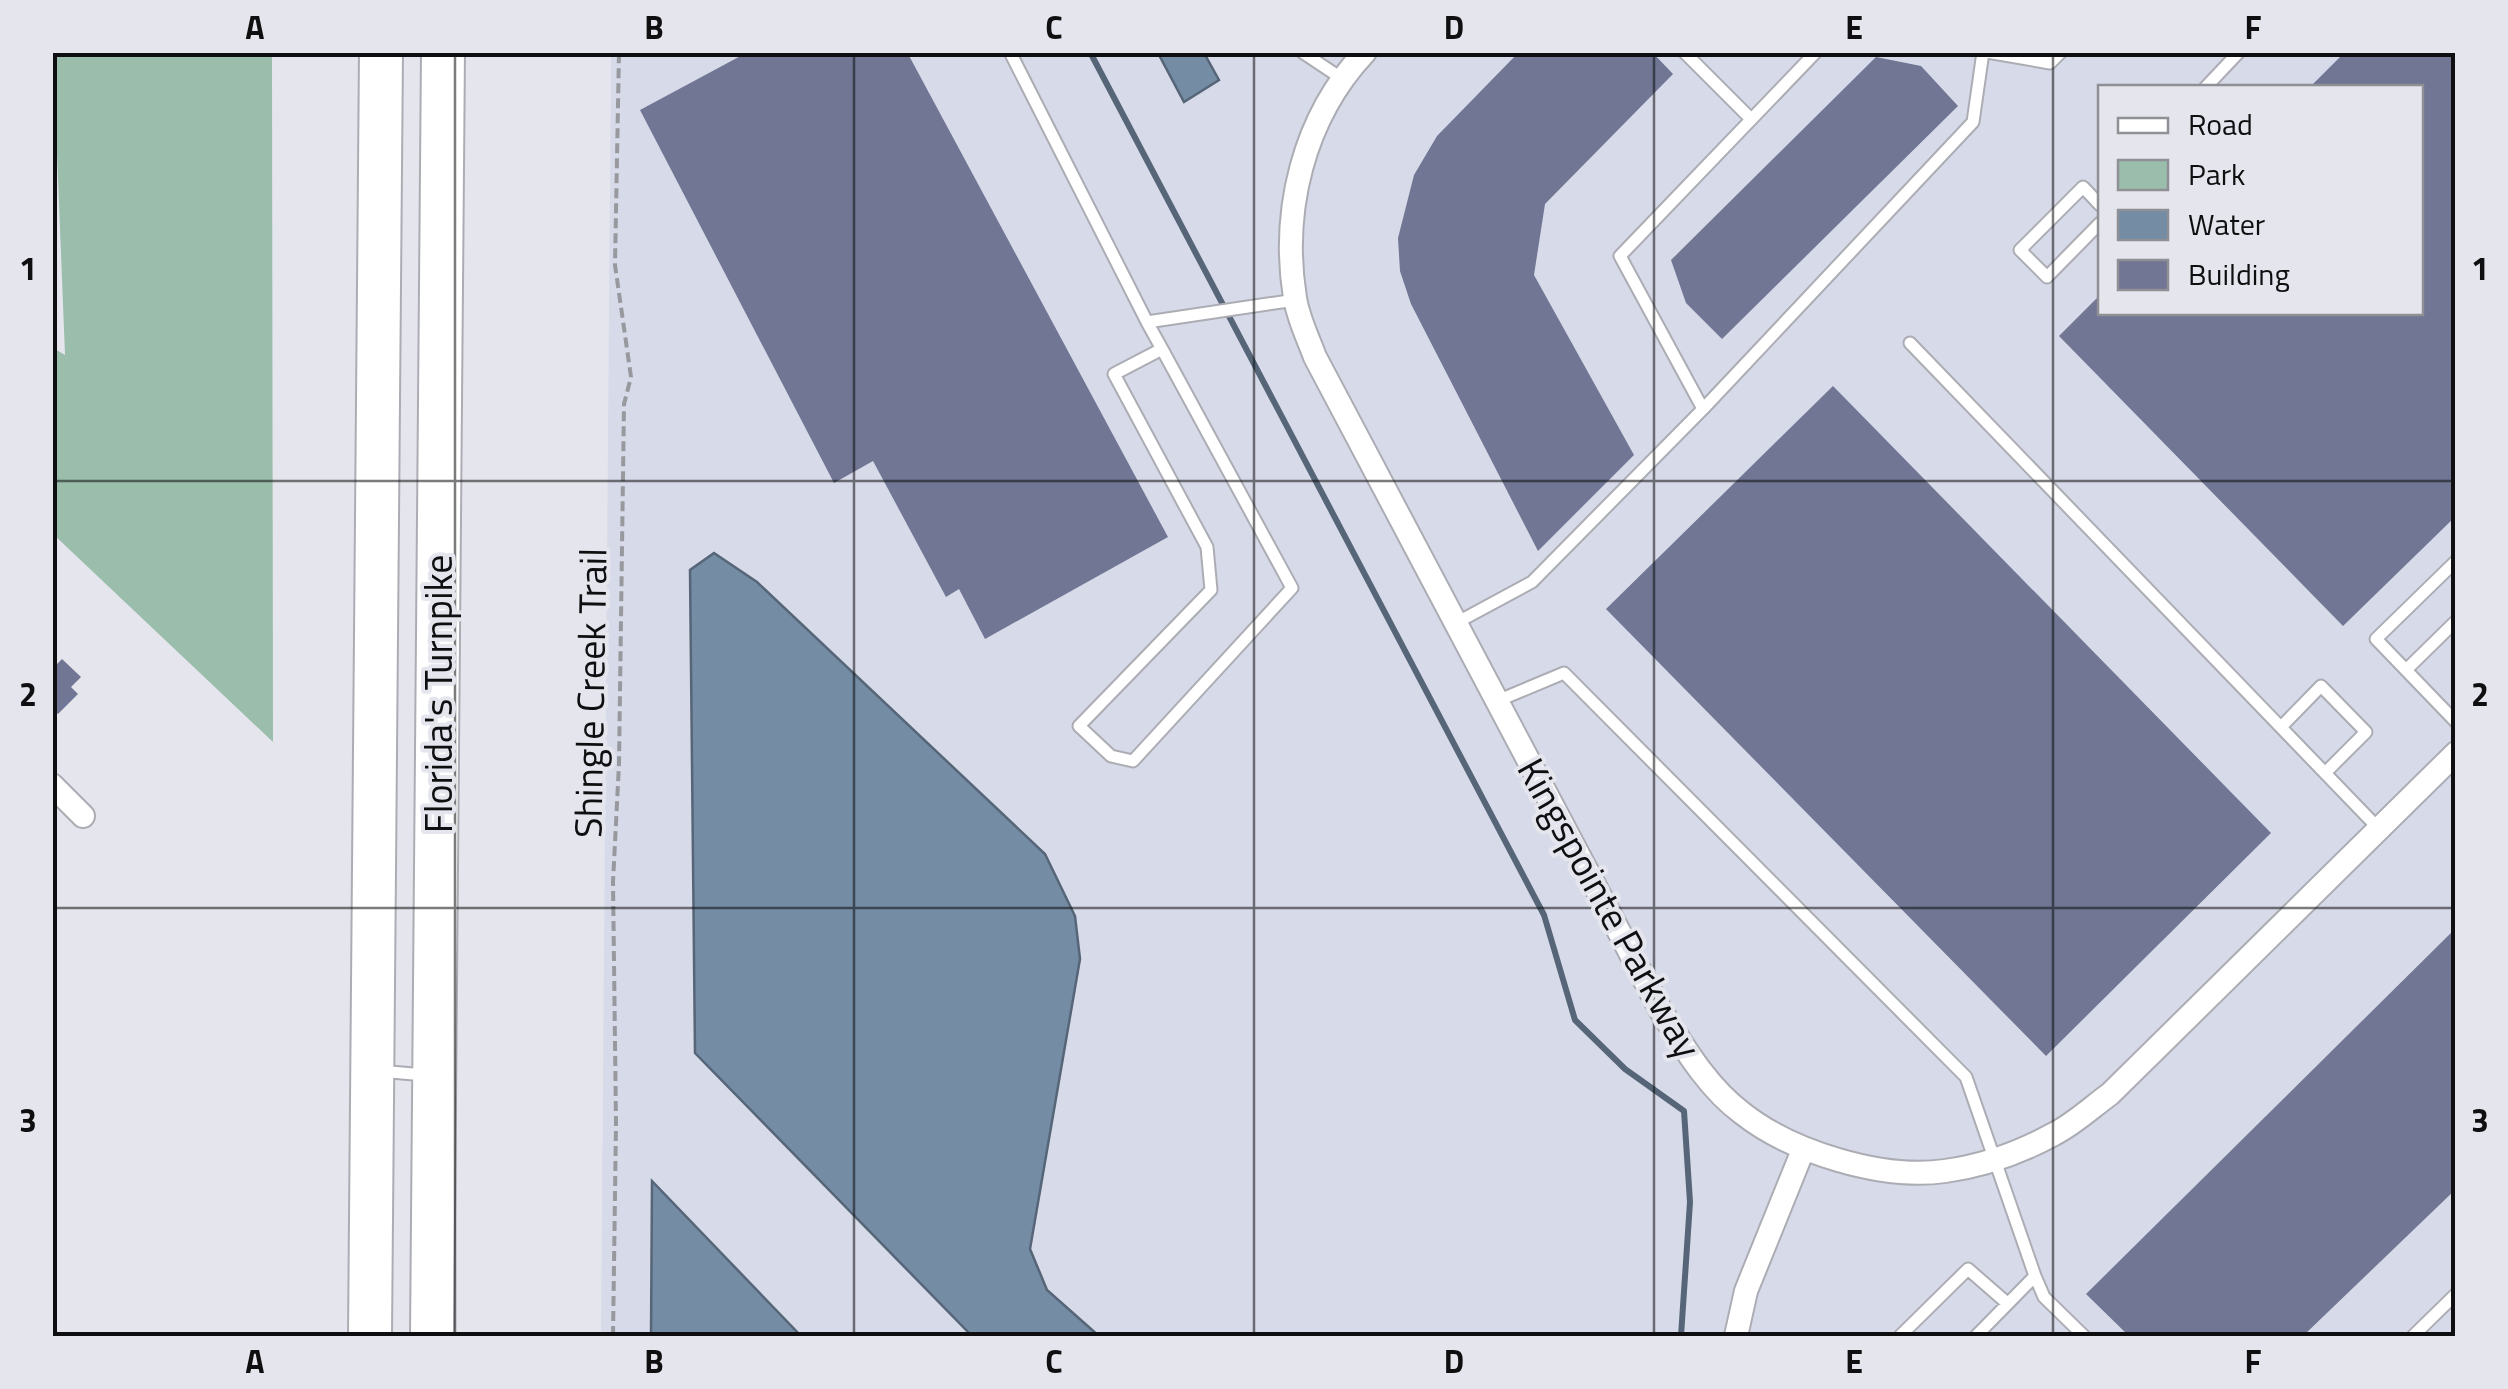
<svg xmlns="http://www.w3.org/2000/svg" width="2508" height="1389" font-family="'Titillium Web',sans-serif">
<rect width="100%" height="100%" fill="#e5e6ed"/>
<path fill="#d7dae8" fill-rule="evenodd" d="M611,53H2455V1336H601ZM2100,88H2420V312H2100Z"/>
<path fill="#9bbdab" d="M53,52L272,53L273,742L53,534V348L65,355Z"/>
<path fill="#748ca4" stroke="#566678" stroke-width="2.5" d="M1158,53H1204L1219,80L1184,102Z
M714,553L757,582L1045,854L1075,916L1080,959L1030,1249L1047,1290L1099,1336H972L695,1053L690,570Z
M652,1181L801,1336H651Z"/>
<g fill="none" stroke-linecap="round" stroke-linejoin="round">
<path stroke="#566678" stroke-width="6" d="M1090,52L1544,915L1575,1020L1625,1069L1684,1111L1690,1202L1681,1336"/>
</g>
<path fill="#707693" d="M748,52H907L1168,537L985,639L959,589L946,597L873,461L834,483L640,110Z
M1519,52H1652L1673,74L1545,204L1534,275L1634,455L1538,551L1411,304L1400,271L1398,238L1414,175L1437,136Z
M2345,52H2456V516L2343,626L2059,336L2100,295V312H2420V88H2309Z
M1876,57L1921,66L1958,106L1722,339L1686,303L1671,260Z
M1833,386L2271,833L2046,1056L1606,609Z
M62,659L81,677L71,687L78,694L58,714L52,708V669Z
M2456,928V1189L2303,1336H2129L2086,1294Z"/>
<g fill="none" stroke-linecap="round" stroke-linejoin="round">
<defs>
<path id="service" d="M1010,52L1147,322L1295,300
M1302,52L1344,80
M1684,52L1751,119
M1987,52L2050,63L2061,52
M2205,88L2239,52
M2100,205L2083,187L2020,250L2047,277L2100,223
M1147,322L1162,349L1292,588L1133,761L1111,756L1079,726L1211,590L1207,547L1114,374L1162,349
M1910,343L2379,829
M1703,409L1973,122L1983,52
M2456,561L2376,639L2456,722
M1456,623L1532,582L1703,409L1620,256L1816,52
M2406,670L2456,621
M1497,701L1564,673L1966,1077L2035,1276L2044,1297L2084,1336
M2281,727L2321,686L2366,732L2325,773
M379,1071L425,1075
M1900,1336L1968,1269L2007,1303
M1976,1336L2035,1276
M2413,1336L2456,1294"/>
<path id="minor" d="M1365,52C1303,118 1281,211 1295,298C1298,318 1308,338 1315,357L1661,1011C1684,1047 1707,1087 1742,1113C1791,1152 1882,1180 1945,1171C1982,1166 2021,1152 2054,1134C2074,1124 2092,1107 2110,1094L2456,753
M52,785L83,816
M1736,1336L1746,1291L1803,1150"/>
<path id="motorway" d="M370,1336L381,52
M432,1336L443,52"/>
</defs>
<use href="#service" stroke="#acadb4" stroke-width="15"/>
<use href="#minor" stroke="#acadb4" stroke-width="26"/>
<use href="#motorway" stroke="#acadb4" stroke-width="46"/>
<path stroke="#98999e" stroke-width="4" stroke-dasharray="10 5" stroke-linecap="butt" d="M613,1336L616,1123L613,882L619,764L624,404L631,377L615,265L619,52"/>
<use href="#service" stroke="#fff" stroke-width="11"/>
<use href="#minor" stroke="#fff" stroke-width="22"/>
<use href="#motorway" stroke="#fff" stroke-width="42"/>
</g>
<path fill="none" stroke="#0f0f11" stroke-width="2.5" stroke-opacity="0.55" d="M455,52V1336M854,52V1336M1254,52V1336M1654,52V1336M2053,52V1336M52,481H2456M52,908H2456"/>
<g text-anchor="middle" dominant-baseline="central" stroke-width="8" stroke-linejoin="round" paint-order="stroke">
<g font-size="38" fill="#0f0f11" stroke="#e5e6ed">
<text transform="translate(590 693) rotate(-89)">Shingle Creek Trail</text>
<text transform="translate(438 694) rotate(-90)">Florida's Turnpike</text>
<text transform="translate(1610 908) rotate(61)">Kingspointe Parkway</text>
</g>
</g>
<rect width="2508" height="1389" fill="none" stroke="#e5e6ed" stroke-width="110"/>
<rect x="2098" y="85" width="325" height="230" fill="#e5e6ed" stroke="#8f9095" stroke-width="2.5"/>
<rect x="2118" y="118" width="50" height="15" fill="#ffffff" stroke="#8f9095" stroke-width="2.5"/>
<text x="2188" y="135" font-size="30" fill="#0f0f11">Road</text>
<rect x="2118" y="160" width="50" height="30" fill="#9bbdab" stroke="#8f9095" stroke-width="2.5"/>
<text x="2188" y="185" font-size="30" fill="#0f0f11">Park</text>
<rect x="2118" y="210" width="50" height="30" fill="#748ca4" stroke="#8f9095" stroke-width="2.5"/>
<text x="2188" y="235" font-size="30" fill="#0f0f11">Water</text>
<rect x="2118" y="260" width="50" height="30" fill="#707693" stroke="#8f9095" stroke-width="2.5"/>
<text x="2188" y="285" font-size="30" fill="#0f0f11">Building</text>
<rect x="55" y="55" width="2398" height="1279" fill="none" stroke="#0f0f11" stroke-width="4"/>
<g font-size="32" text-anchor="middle" font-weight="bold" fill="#0f0f11">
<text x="255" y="39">A</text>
<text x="654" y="39">B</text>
<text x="1054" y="39">C</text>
<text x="1454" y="39">D</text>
<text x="1854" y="39">E</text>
<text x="2253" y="39">F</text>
<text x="28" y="280">1</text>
<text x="2480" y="280">1</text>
<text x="28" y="706">2</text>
<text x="2480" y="706">2</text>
<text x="28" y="1132">3</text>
<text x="2480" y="1132">3</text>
<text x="255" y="1373">A</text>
<text x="654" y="1373">B</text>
<text x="1054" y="1373">C</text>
<text x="1454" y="1373">D</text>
<text x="1854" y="1373">E</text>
<text x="2253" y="1373">F</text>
</g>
</svg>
